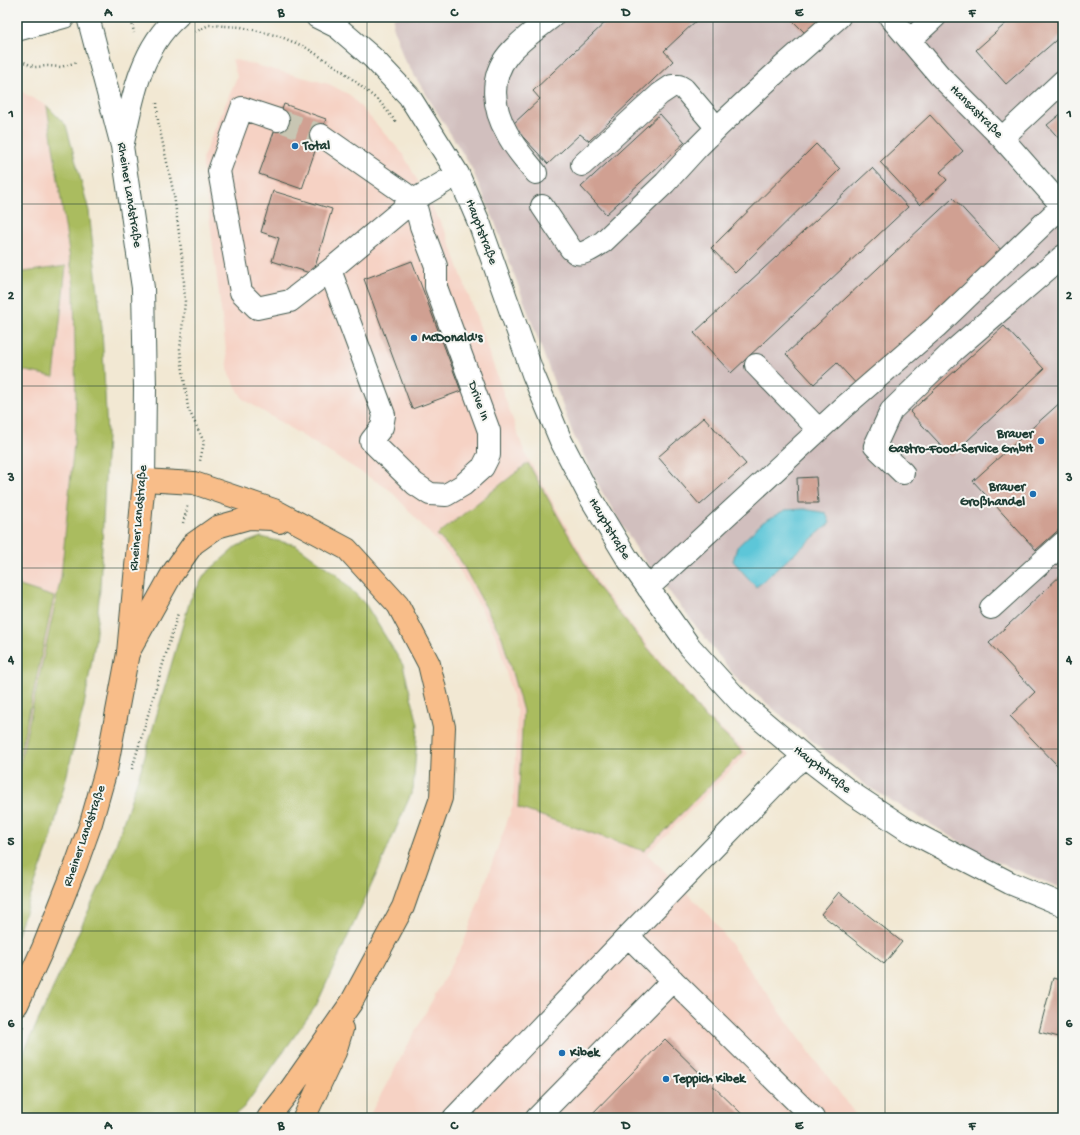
<svg xmlns="http://www.w3.org/2000/svg" width="1080" height="1135" font-family="'Gochi Hand',sans-serif">
<rect width="100%" height="100%" fill="#f6f6f2"/>
<filter id="ink" filterUnits="userSpaceOnUse"><feTurbulence type="fractalNoise" baseFrequency=".025" numOctaves="2"/><feDisplacementMap in="SourceGraphic" scale="8" xChannelSelector="R" yChannelSelector="G"/><feConvolveMatrix kernelMatrix="1 2 1 2 8 2 1 2 1" color-interpolation-filters="sRGB"/></filter>
<filter id="wash" filterUnits="userSpaceOnUse"><feTurbulence type="fractalNoise" baseFrequency=".012" numOctaves="4" result="noise"/><feDisplacementMap in="SourceGraphic" scale="16" xChannelSelector="R" yChannelSelector="G"/><feGaussianBlur stdDeviation="0.9" result="paint"/><feColorMatrix in="noise" values="0 0 0 0 0 0 0 0 0 0 0 0 0 0 0 0 0 1.4 0 .05"/><feComposite in="paint" operator="in"/></filter>
<g filter="url(#wash)">
<rect width="100%" height="100%" fill="#f2e8d3"/>
<path fill="#f6d2c4" d="M232,59L329,84L350,95L403,154L447,235L524,451L601,588L704,714L748,753L647,854L710,916L858,1118H368L464,942L513,805L517,714L497,638L453,559L390,490L243,399L229,374L202,159L237,77Z
M17,86L25,94L47,106L74,286L76,422L61,577L17,777Z"/>
<path fill="#d1bfbe" d="M394,17H1063V889L987,858L867,786L737,679L639,553L602,492L573,434L494,220L471,167L403,57L393,25Z"/>
<path fill="#aabc5f" stroke="#647c4a" d="M47,106L66,125L89,211L102,328L107,436L100,589L95,642L84,706L51,839L17,935V777L61,577L76,422L74,286Z
M66,266L54,377L17,369V273Z
M528,463L599,589L704,716L743,752L644,851L518,808L523,711L502,637L459,558L437,535Z
M261,537L296,545L337,575L366,605L403,665L418,724L413,789L381,864L316,1006L244,1107L231,1118H23L17,1114V1067L108,868L141,769L190,600L205,574L237,546Z
M17,575L20,586L54,597L17,768Z"/>
<path fill="#5dc6d8" stroke="#3e8286" d="M804,509L826,513L830,523L756,587L733,561L737,547L763,522L785,510Z"/>
<g id="blocks">
<path fill="#d0a092" d="M611,17H637L640,20L644,17L699,18L664,51L673,61L589,141L580,134L548,164L512,125L540,99L533,91Z
M789,17H829L809,37Z
M1013,17H1063V34L1006,84L976,50Z
M284,104L326,119L302,189L259,174Z
M1063,112V143L1047,125Z
M660,114L685,142L606,214L581,187Z
M930,115L963,151L940,172L947,180L920,205L880,162Z
M816,144L840,169L735,273L711,248Z
M872,168L908,207L731,373L694,333Z
M273,191L332,209L313,274L272,261L279,238L261,232Z
M953,198L1003,252L859,387L837,363L814,384L786,354Z
M412,261L461,391L412,409L364,279Z
M1004,326L1044,369L951,456L910,412Z
M1063,400V526L1036,550L973,481Z
M704,417L746,464L700,505L658,457Z
M816,477L818,503H798L797,478Z
M1063,573V760L1057,765L1010,716L1035,692L989,643Z
M839,892L902,942L884,964L821,914Z
M1053,978L1063,981V1038L1039,1032Z
M665,1039L746,1118H588Z"/>
</g>
</g>
<g filter="url(#ink)">
<use href="#blocks" fill-opacity="0" stroke="#3f574c" stroke-width="1"/>
<g fill="none" stroke-linecap="round" stroke-linejoin="round">
<path stroke="#c8c6b3" stroke-width="22" stroke-dasharray="22 11" stroke-linecap="butt" d="M278,120L321,135"/>
<defs>
<path id="minor" d="M88,17L122,146L143,288L145,388L144,480
M317,17L337,27L373,58L409,96L458,174L480,225L533,374L561,441L590,497L627,558L690,647L740,702L805,757L853,794L906,829L952,853L1010,883L1063,905
M890,17L940,76L1002,138L1063,207
M17,30L64,17
M910,40L935,17
M278,120L242,108L219,171L241,292L257,308L290,301L330,270L414,200L458,174
M321,135L414,200
M1002,138L1063,81
M123,143C132,99 141,48 177,17
M582,165L660,94L672,86H679L684,89L712,122L719,126L780,69L839,17
M536,173C526,160 514,148 507,133C493,109 489,78 508,55C520,40 537,29 552,17
M542,206L571,249C573,250 574,252 576,253C583,256 598,245 603,242L665,183L697,148L719,126
M330,270L384,415L382,427L371,441L415,484L430,494L446,495L463,485L483,467L489,455V431L436,287V266L421,226L414,200
M756,365L819,430
M903,473L875,446L891,411L953,351L1063,256
M648,588L845,406L936,327L1062,206
M991,608L1063,543
M628,936L813,1118
M454,1118L628,936L792,767L805,757
M537,1118L673,980"/>
<path id="major" d="M17,1005L43,948L76,865L91,823L106,770L128,653L144,480"/>
<path id="highway" d="M144,480L194,483L274,510L347,549L398,605L429,664L444,727L441,798L403,907L351,1003L290,1090L268,1118
M128,653L172,574L193,544L217,527L249,518L272,519L279,522
M304,1118L335,1052L342,1029"/>
</defs>
<use href="#minor" stroke="#3f574c" stroke-width="24"/>
<use href="#major" stroke="#3f574c" stroke-width="24"/>
<use href="#highway" stroke="#3f574c" stroke-width="24"/>
<path stroke="#3f574c" stroke-width="2.5" stroke-dasharray="1 3" stroke-linecap="butt" d="M131,17L134,33
M195,32L209,25L241,27L279,36L305,47L340,69L380,102L396,122
M17,59L35,67L48,66L61,67L77,62
M157,103L158,121L174,195L183,264L185,302L180,349L188,408L204,442L200,461
M183,523L188,506
M132,769L178,613
M17,1042L24,1026"/>
<use href="#minor" stroke="#fff" stroke-width="22"/>
<use href="#major" stroke="#f8bd89" stroke-width="22"/>
<use href="#highway" stroke="#f8bd89" stroke-width="22"/>
</g>
</g>
<path fill="none" stroke="#1f3d34" stroke-width="1" stroke-opacity="0.55" d="M195,17V1118M367,17V1118M540,17V1118M713,17V1118M885,17V1118M17,204H1063M17,386H1063M17,568H1063M17,749H1063M17,931H1063"/>
<g fill="#1f6fb2" stroke="#f6f6f2" stroke-width="1.5">
<circle cx="295" cy="146" r="4"/>
<circle cx="414" cy="338" r="4"/>
<circle cx="1041" cy="441" r="4"/>
<circle cx="1033" cy="494" r="4"/>
<circle cx="562" cy="1053" r="4"/>
<circle cx="666" cy="1079" r="4"/>
</g>
<g text-anchor="middle" dominant-baseline="central" stroke-width="4" stroke-linejoin="round" paint-order="stroke">
<g font-size="13" fill="#1f3d34" stroke="#f6f6f2">
<text transform="translate(976 112) rotate(45)">Hansastraße</text>
<text transform="translate(129 195) rotate(81)">Rheiner Landstraße</text>
<text transform="translate(481 232) rotate(69)">Hauptstraße</text>
<text transform="translate(478 401) rotate(70)">Drive In</text>
<text transform="translate(139 518) rotate(-85)">Rheiner Landstraße</text>
<text transform="translate(609 529) rotate(59)">Hauptstraße</text>
<text transform="translate(822 770) rotate(38)">Hauptstraße</text>
<text transform="translate(85 836) rotate(-71)">Rheiner Landstraße</text>
</g>
<g font-size="13" font-weight="bold" fill="#1f3d34" stroke="#f6f6f2" text-anchor="start">
<text x="303" y="146">Total</text>
<text x="422" y="338">McDonald's</text>
<text x="1033" y="434" text-anchor="end">Brauer<tspan x="1033" dy="15">Gastro-Food-Service GmbH</tspan></text>
<text x="1025" y="487" text-anchor="end">Brauer<tspan x="1025" dy="15">Großhandel</tspan></text>
<text x="570" y="1053">Kibek</text>
<text x="674" y="1079">Teppich Kibek</text>
</g>
</g>
<rect width="1080" height="1135" fill="none" stroke="#f6f6f2" stroke-width="44"/>
<rect x="22" y="22" width="1036" height="1091" fill="none" stroke="#1f3d34" stroke-width="1.5"/>
<g font-size="13" text-anchor="middle" font-weight="bold" fill="#1f3d34">
<text x="108" y="16">A</text>
<text x="281" y="16">B</text>
<text x="454" y="16">C</text>
<text x="626" y="16">D</text>
<text x="799" y="16">E</text>
<text x="972" y="16">F</text>
<text x="11" y="117">1</text>
<text x="1069" y="117">1</text>
<text x="11" y="299">2</text>
<text x="1069" y="299">2</text>
<text x="11" y="481">3</text>
<text x="1069" y="481">3</text>
<text x="11" y="663">4</text>
<text x="1069" y="663">4</text>
<text x="11" y="845">5</text>
<text x="1069" y="845">5</text>
<text x="11" y="1027">6</text>
<text x="1069" y="1027">6</text>
<text x="108" y="1129">A</text>
<text x="281" y="1129">B</text>
<text x="454" y="1129">C</text>
<text x="626" y="1129">D</text>
<text x="799" y="1129">E</text>
<text x="972" y="1129">F</text>
</g>
</svg>
